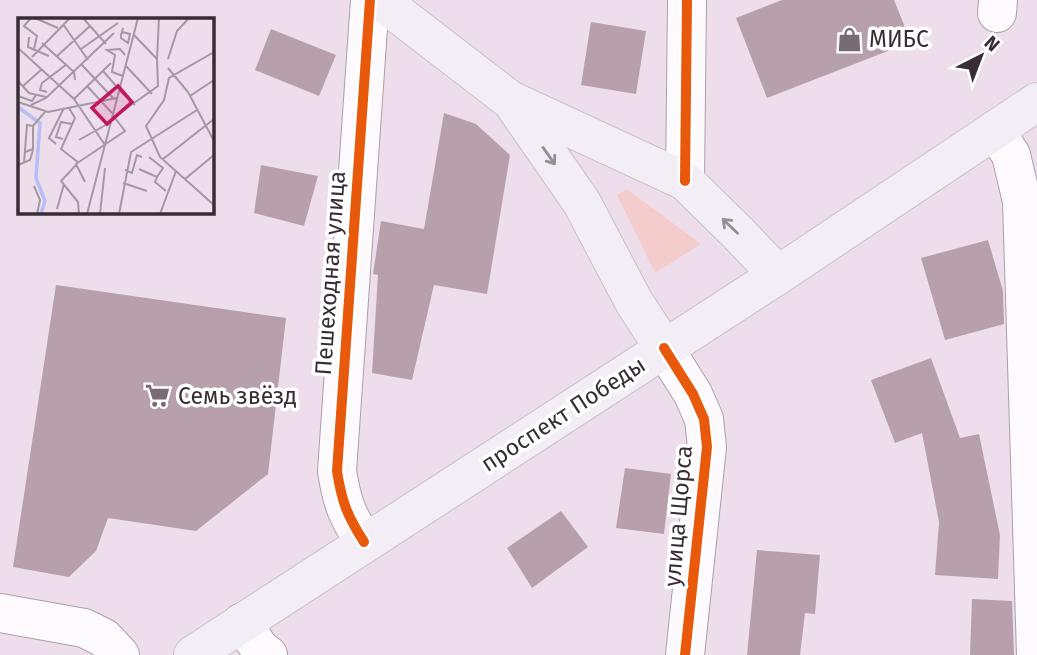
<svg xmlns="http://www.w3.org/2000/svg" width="1037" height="655" font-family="'Fira Sans',sans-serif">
<rect width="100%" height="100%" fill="#eedeec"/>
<path fill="#f5cccc" d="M627,189L701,244L655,273L617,195Z"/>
<path fill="#b7a0ac" d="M782,0H894L911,42L767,98L736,18Z
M591,22L646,31L636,94L581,85Z
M271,29L336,55L319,96L255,70Z
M444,113L476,124L510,155L487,294L434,285L412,380L372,373L378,275L373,274L381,221L424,229Z
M261,165L318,176L304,226L254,213Z
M988,240L1003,291L1004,324L945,340L921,258Z
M56,285L286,318L268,474L196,531L108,518L96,551L69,577L13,567Z
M931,358L960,438L979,434L1000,535L998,579L935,575L939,522L922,433L895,443L871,380Z
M625,468L671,474L664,534L616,528Z
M561,511L588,547L532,588L507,548Z
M757,550L820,555L815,614L805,613L800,655H747Z
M972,599L1012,601L1014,655H970Z"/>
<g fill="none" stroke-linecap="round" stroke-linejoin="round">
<defs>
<path id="minor" d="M997,13L998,0
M995,130L1011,155L1022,201L1036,655
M685,181L687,0
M664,348L693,394L704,419L707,447L685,655
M364,542C347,515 342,503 337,471L370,0
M0,613L84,628L104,638L120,655
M241,623L261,650L268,655"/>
<path id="major" d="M380,0L510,100L685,181L738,233L778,275
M512,102L582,203L634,302L664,348
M193,655L778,275L1037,102"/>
</defs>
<use href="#minor" stroke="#ab9fa9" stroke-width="40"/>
<use href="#major" stroke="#c9c1c8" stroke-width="40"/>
<use href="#minor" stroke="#fcfafc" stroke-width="38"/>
<use href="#major" stroke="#f3eef5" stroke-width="38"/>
<defs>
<path id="cycleway" d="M685,181L687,0
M664,348L693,394L704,419L707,447L685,655
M364,542C347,515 342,503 337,471L370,0"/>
</defs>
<use href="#cycleway" stroke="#fff" stroke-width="15"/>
<use href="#cycleway" stroke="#e8590c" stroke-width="10"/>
</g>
<defs><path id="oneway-shaft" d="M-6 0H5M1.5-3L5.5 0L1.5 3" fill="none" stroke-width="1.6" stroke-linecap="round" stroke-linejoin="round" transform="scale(1.75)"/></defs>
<g stroke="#968e96">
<use href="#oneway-shaft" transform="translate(549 156) rotate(55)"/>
<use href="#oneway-shaft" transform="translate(730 226) rotate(-136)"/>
</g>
<defs>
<symbol id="shop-bare" viewBox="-9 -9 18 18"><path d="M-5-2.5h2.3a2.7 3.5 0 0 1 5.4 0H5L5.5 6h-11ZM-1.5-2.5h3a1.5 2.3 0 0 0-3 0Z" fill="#786b76" stroke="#fff" stroke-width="2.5" paint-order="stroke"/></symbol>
<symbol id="supermarket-bare" viewBox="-9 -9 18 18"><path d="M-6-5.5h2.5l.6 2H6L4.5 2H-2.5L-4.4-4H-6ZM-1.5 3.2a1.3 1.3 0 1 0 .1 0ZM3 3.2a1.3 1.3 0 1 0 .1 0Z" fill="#786b76" stroke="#fff" stroke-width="2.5" paint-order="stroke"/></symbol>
</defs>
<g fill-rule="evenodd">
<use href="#shop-bare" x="832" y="22" width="35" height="35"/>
<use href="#supermarket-bare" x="140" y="378" width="35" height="35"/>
</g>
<g text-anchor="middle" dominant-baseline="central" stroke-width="7" stroke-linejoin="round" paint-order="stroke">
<g font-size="23" fill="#382d36" stroke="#fff" text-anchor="start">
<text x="869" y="39">МИБС</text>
<text x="178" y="396">Семь звёзд</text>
</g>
<g font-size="23" fill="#382d36" stroke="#fff">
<text transform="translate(330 273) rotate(-86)">Пешеходная улица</text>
<text transform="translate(563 414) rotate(-33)">проспект Победы</text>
<text transform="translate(678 516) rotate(-85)">улица Щорса</text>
</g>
</g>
<g transform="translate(18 18)">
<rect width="196" height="196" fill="#eedeec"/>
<path fill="none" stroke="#b7bef6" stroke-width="3.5" d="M0,89L22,105L18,160L27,183L23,196"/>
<path fill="none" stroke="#a597a3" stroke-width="2" d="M13,0L6,8L19,18L16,31M17,0L40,10M65,0L88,26M45,6L70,42M104,14L112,16L110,25L103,20V17L104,14L105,10M11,19L10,29L31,38M24,25L56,54L57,62M0,30L56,81L87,127M63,31L100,5M196,34L151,60L146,82L128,108L142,139L196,187M14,39L52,0M38,39L72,8M139,41L141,0M150,41L159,13L171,0M64,47L95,80M108,48L134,76M150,50L170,74L196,123M85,53L99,69M105,58L94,54L97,37L89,32L102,31L107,37M0,63L11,75L28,79M5,68L24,51M69,68L94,95M101,72L117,87M29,74L22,72L24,65L49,46M0,78L14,83L18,77M172,78L196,62M56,81L93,45M0,84L30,94L99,80M13,87L28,80L96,15M51,90L57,100L43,131L61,145M95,100L140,68L139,41L116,17M45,121L38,119L43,104L54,106M61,122L93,104M38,126L31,120L46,90M7,134L15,131V108M131,139L145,150L139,159M145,141L196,101M6,145L9,107L15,108L27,94M0,147L12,142L15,132M58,147L43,163L60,184L61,196M121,151L139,159L137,164L148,173M107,152L114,155L119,137L124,139M167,161L196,137M67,164L58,146L107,113L97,100M105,165L129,173M16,168L22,182L19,196M39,191L46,166M69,196L120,0M82,196L87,150M101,196L113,134L179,92M142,196L158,153"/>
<path fill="#c2185b" fill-opacity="0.15" stroke="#c2185b" stroke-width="3.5" d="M100,68L114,84L89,106L74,90Z"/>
<rect width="196" height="196" fill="none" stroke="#382d36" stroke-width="3.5"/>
</g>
<g transform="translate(981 56) rotate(42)" stroke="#ffffff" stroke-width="5" paint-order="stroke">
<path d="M0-5L12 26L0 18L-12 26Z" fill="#382d36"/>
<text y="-10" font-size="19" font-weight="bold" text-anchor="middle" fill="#382d36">N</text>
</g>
</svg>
